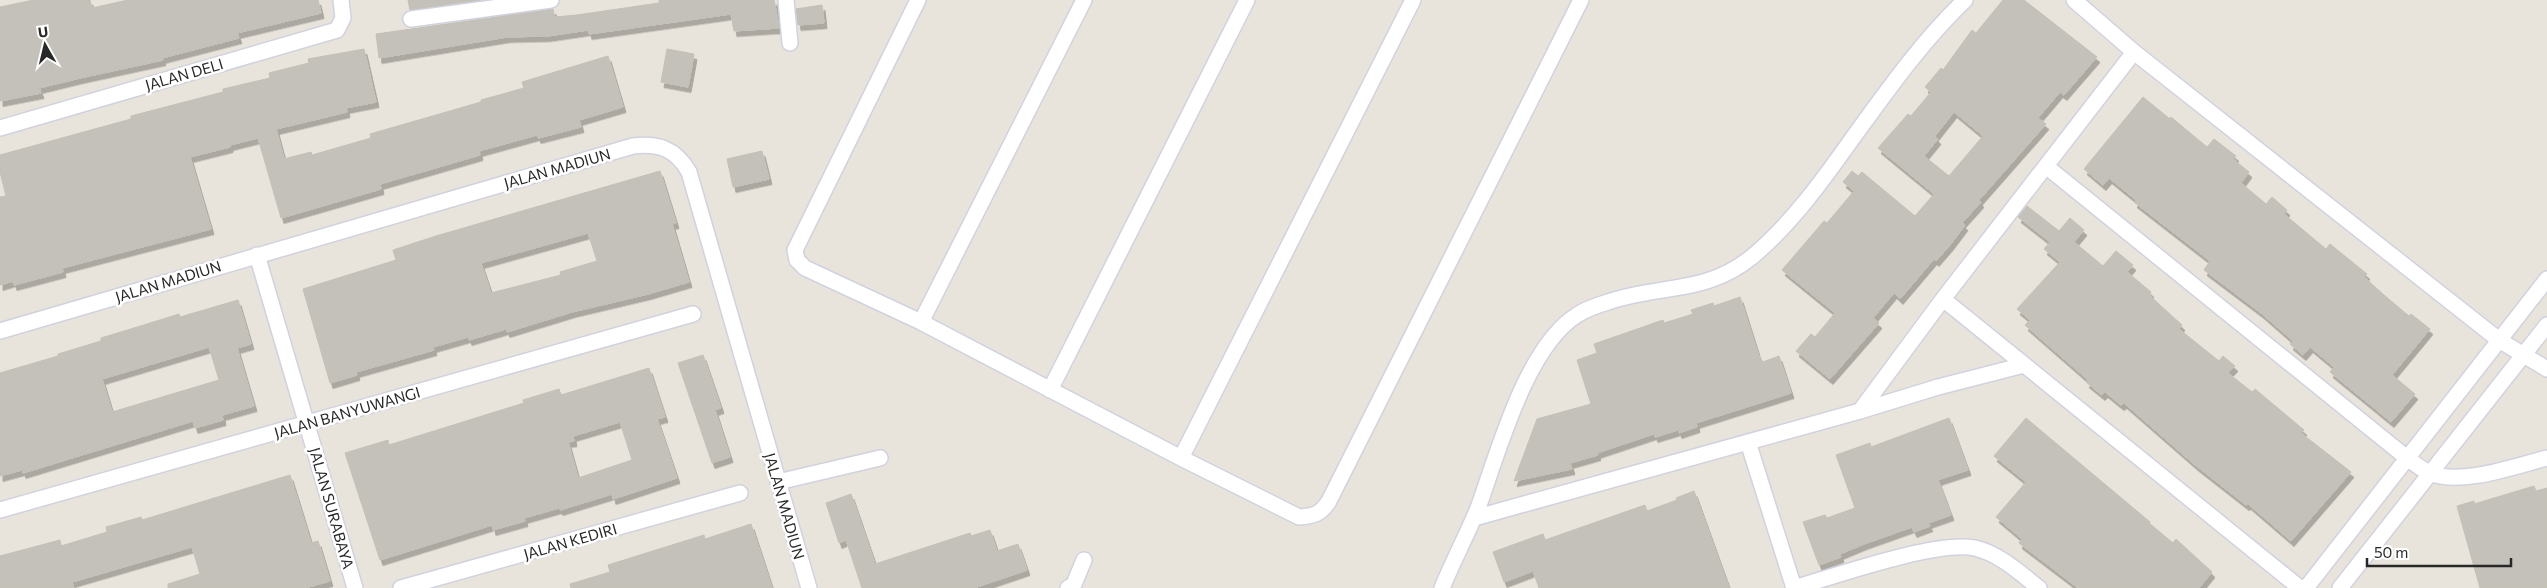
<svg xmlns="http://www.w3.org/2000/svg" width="2547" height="588" font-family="Commissioner,sans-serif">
<defs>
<filter id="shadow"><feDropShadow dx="3" dy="5.5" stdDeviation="0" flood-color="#0004"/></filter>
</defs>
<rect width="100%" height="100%" fill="#e9e4db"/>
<path fill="#c4c1bb" stroke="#c4c0b5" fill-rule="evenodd" filter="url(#shadow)" d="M34,0H90L92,8L128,0H318L321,13L237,33L239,38L162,58L163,60L80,78L39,88L41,93L0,101V7Z
M408,0H481L410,10Z
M659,0H774L779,28L734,31L731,14L589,34L588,30L548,36L507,37L379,58L376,34L553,9L554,17L577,15L659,3Z
M2003,0H2024L2097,57L2064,95L2060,92L2038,118L2046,124L1979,200L1981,202L1962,223L1965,225L1950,245L1936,261L1934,259L1900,299L1894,293L1873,318L1879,323L1830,379L1796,351L1811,334L1815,337L1835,313L1782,270L1824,221L1827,223L1854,191L1843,182L1852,171L1858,176L1862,172L1915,216L1934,194L1878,148L1908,114L1911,116L1931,92L1925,87L1941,68L1943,70L1972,30L1976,33ZM1954,112L1983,136L1949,176L1924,156L1938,139L1935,136Z
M822,5L824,23L798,25L796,9Z
M364,49L376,102L346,108L347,112L276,129L284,159L311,152L312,155L371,138L370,134L481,102V100L524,88L522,82L608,56L623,107L579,120L581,127L538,138L537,135L479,151L480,155L380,184L381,189L281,218L258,138L230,145V147L190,157L211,229L62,268L63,272L14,285L13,281L0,285V197L6,196L0,172V155L131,119V116L223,92V89L270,78L269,73L309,63L308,59Z
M667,49L694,54L688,87L661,82Z
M2143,97L2170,119L2171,117L2207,147L2214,139L2236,156L2233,159L2249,172L2241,183L2266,204L2272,197L2287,210L2284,214L2326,249L2330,244L2367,274L2364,277L2384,295L2409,316L2411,314L2430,329L2392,375L2415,394L2391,422L2330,372L2334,367L2310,347L2303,355L2290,344L2293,341L2261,313L2204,270L2210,261L2134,202L2136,200L2109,178L2103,185L2084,169Z
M762,151L769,179L733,187L727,159Z
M660,171L676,223L672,224L689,282L648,294L572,312L507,332L506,329L469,340L468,337L433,347L434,350L356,372L357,375L330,383L303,289L396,260L393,250L436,236ZM588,233L597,261L560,272L561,275L491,293L481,263Z
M2027,206L2059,231L2070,218L2084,230L2074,242L2103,266L2116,251L2133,265L2127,272L2151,292L2149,295L2182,325L2179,329L2219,361L2223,356L2235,366L2228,373L2252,392L2255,389L2304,430L2301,433L2351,472L2291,541L2248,504L2246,505L2195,465L2124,403L2121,405L2105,392L2102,395L2086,382L2088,380L2025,325L2030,320L2017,309L2060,262L2044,249L2050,242L2018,217Z
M1740,297L1758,354L1763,362L1779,356L1791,393L1696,423L1697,427L1679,433L1678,430L1655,437L1654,434L1597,453L1598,455L1570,463L1572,469L1514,481L1537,419L1591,404L1577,360L1597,353L1594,344L1663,320L1664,323L1693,314L1691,310L1713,303L1714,306Z
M238,300L251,344L237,348L254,406L222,415L223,420L195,428L193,421L23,473L22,470L0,476V373L58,356V354L101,341V338L147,324L179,314L180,317ZM209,347L219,380L112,412L102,379Z
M703,355L721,408L715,410L730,457L712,463L678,363Z
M649,368L665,417L657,419L677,478L613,499L612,494L560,510L559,508L524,518L525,521L493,530L492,525L380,560L345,453L388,440L389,445L524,403L523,400L559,389L561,395ZM620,422L632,460L578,478L568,442L574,441L573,436Z
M1949,418L1968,470L1938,480L1951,515L1928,523L1930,526L1914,532L1912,527L1864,544L1840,554L1841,557L1819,565L1803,522L1825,515L1827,518L1855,508L1836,455L1870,443L1871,447Z
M2026,418L2150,522L2149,523L2173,543L2176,539L2212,572L2199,588H2078L2019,543L2022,539L1996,517L2026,482L1994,456Z
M290,475L311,543L318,541L330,581L305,588H168V584L200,574L192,547L72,582L74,588H0V556L60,540L61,546L107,532L106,527L141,517L142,520Z
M2534,486L2536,491L2547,488V588H2480L2457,506L2474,501V504Z
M1694,491L1729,588H1539L1533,571L1504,582L1493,552L1543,534L1545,540L1645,505L1647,511L1677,500L1676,498Z
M851,494L875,564L970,533L971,536L990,530L997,551L1018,544L1027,570L974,588H862L846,540L839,543L826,503Z
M751,524L772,588H571L570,584L610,572L608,565L704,535L705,539Z"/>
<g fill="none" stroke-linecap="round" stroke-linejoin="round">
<defs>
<path id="street" d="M786,0L790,43
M918,0L795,250L797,260L805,268L921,322L1181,458L1299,517C1314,516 1321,514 1329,501L1581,0
M2074,0L2134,52L2499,340L2547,369
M411,19L551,0
M0,128L337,30L343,18L341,0
M2047,167L2407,458C2414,463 2422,470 2430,473C2461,486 2515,466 2547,458
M257,255L355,588
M1943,299L2300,588
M921,322L1084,0
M0,331L633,146C659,143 676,149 689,172L809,588
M1050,390L1247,0
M1860,411L1943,299L2134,52
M1748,442L1794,588C1835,576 1937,540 1975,548C2000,554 2020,573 2039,588
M1181,458L1413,0
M778,482L880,458
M0,510L693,314
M1474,518L1860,411L1938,387L2024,365
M401,588L740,493
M1068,588L1074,584L1084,560
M1442,588C1453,561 1467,535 1478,508C1498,453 1526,347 1577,315C1586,309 1598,305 1608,302C1660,284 1706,295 1753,256C1792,223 1823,180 1852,139C1887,91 1922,41 1965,0
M2306,588L2547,279
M2340,588L2547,325"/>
</defs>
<use href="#street" stroke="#d1d2df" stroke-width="18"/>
<use href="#street" stroke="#fff" stroke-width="15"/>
</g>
<g text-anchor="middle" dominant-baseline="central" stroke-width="5" stroke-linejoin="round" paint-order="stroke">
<g font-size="15" fill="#282828" stroke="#fff">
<text transform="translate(184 74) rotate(-16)">JALAN DELI</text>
<text transform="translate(557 168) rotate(-16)">JALAN MADIUN</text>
<text transform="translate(168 281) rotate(-17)">JALAN MADIUN</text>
<text transform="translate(347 412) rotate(-16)">JALAN BANYUWANGI</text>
<text transform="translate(785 506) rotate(74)">JALAN MADIUN</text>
<text transform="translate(332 508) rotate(74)">JALAN SURABAYA</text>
<text transform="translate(570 541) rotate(-16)">JALAN KEDIRI</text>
</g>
</g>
<g transform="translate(45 45) rotate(352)" stroke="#ffffff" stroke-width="4" paint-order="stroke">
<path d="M0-4L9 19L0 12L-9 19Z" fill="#282828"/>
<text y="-8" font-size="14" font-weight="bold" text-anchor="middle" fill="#282828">U</text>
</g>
<path d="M2367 558v8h144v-8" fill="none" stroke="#282828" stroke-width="2.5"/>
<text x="2374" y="558" font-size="15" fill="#282828" stroke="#ffffff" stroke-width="4" paint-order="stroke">50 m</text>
</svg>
